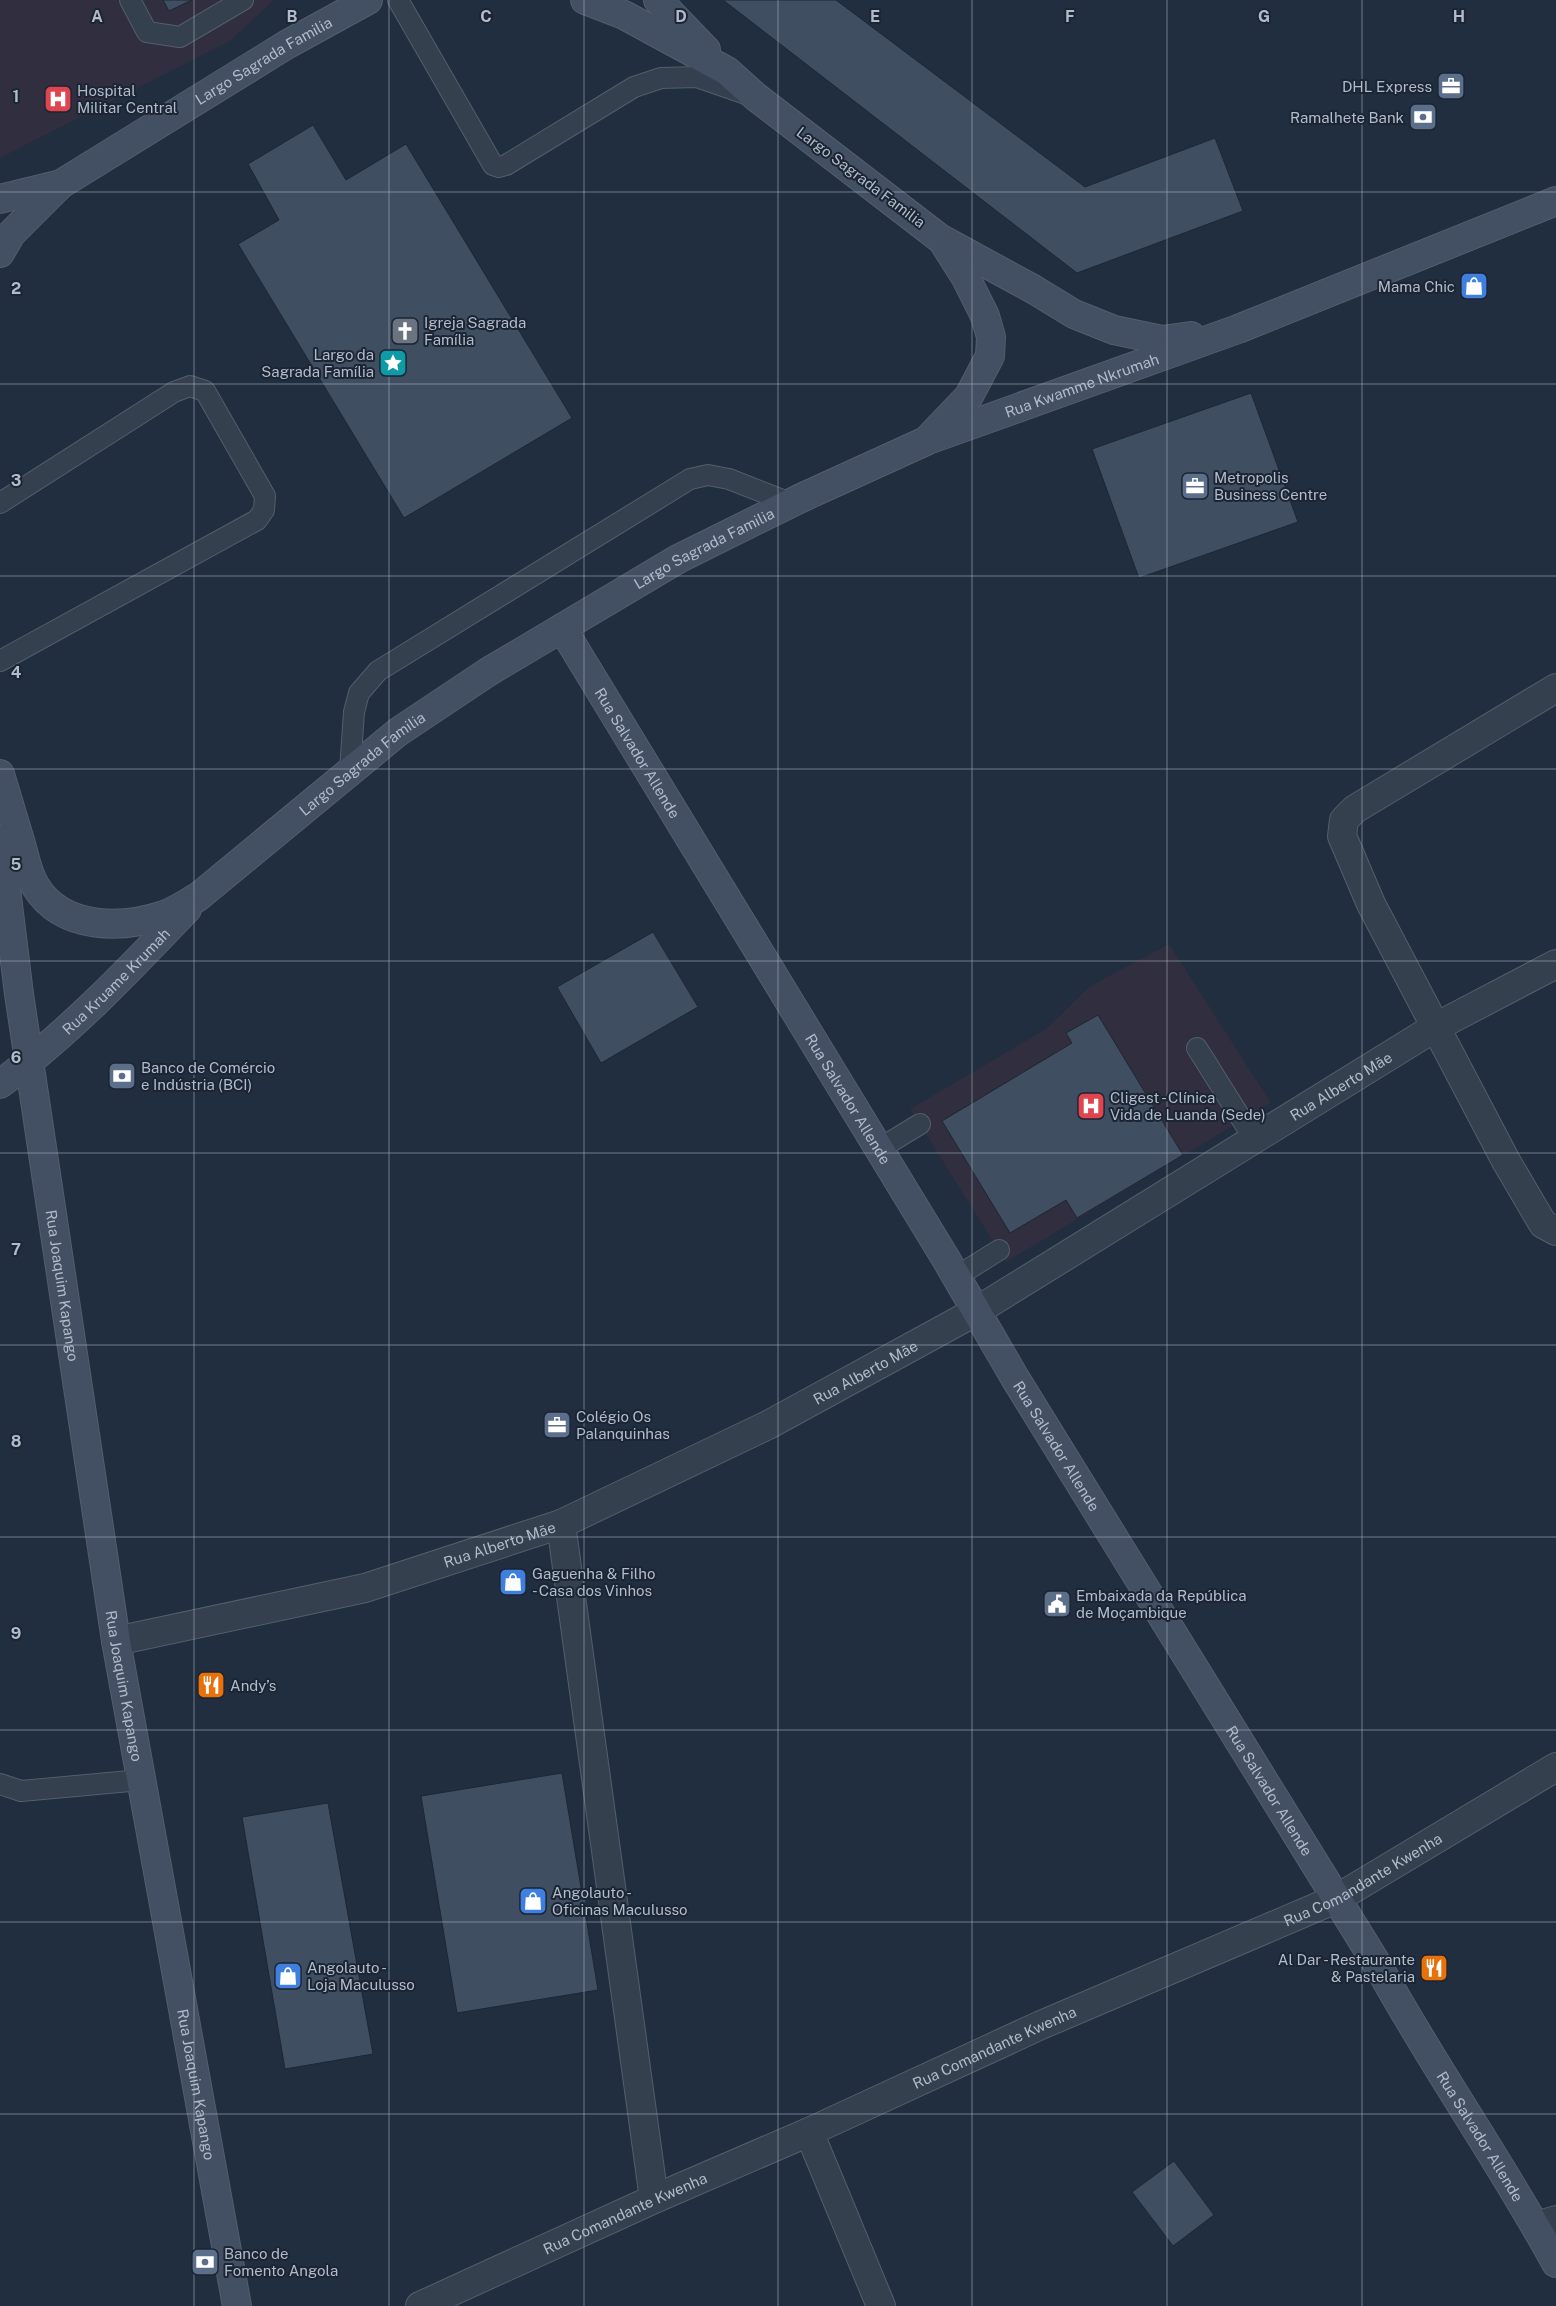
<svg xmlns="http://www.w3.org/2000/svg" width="1556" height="2306" font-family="'Public Sans',sans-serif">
<rect width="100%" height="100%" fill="#212e3f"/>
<path fill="#302e3f" d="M0,0H274L230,41L0,158Z
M1169,944L1271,1103L1006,1262L910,1109L1046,1029L1090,986Z"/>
<path fill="#404e61" stroke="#1d2736" d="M163,0H192L169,11Z
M723,0H836L1085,187L1215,138L1243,211L1077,273Z
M313,125L346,180L406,144L572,418L404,518L238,244L279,220L248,164Z
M1251,393L1298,522L1139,578L1092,449Z
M653,932L698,1007L601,1063L557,987Z
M1098,1015L1183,1155L1077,1218L1066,1200L1010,1233L942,1121L1072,1043L1066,1033Z
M562,1773L598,1990L457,2013L421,1796Z
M328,1803L373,2054L285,2069L242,1817Z
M1174,2161L1214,2215L1173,2246L1132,2192Z"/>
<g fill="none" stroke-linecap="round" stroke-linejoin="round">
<defs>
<path id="lane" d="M130,0L147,32L180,37L243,0
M398,0L493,165L499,167L506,165L634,87L661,78L697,77L749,95
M0,503L174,392L190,386L205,391L265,496L264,510L257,520L0,661
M350,770L354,712L359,693L378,671L690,479L708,475L729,479L790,503
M1197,1048L1254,1139
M879,1149L920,1124
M956,1277L999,1250
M0,1784L21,1791L141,1780"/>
<g id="street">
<path d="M1556,688L1355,809L1344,820L1342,836L1371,904L1506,1161L1543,1224L1556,1231"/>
<path d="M561,1524L654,2199"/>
<path id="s1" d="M116,1641L365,1588L561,1524L768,1425L975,1312L1434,1028L1556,964"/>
<path d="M809,2132L881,2306"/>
<path d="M1536,2226L1556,2220"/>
<path id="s2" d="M420,2306L654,2199L809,2132L1041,2025L1336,1899L1556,1767"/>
</g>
<g id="secondary">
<path d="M658,0L706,50"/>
<path d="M0,199L61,184"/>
<path d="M943,240L1033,289L1074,314L1114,330L1162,340L1191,336"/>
<path id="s3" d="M0,253L11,234L61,184L286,45L368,0"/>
<path id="s4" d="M931,439L1238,329L1556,201"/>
<path id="s5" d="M562,628L946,1259L1015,1378L1380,1969C1435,2069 1501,2162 1556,2263"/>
<path id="s6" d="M0,774C7,798 14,821 21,844C25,858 28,875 36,887C63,930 122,929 164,915C176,911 187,903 198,897L398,732L488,672L678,559L801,498L926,441L969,396L990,356L991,337L985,316L966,278L942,240L756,97L727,71L624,15L585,0"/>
<path id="s7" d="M0,840L19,994L116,1641L237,2306"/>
<path id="s8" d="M0,1084C69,1033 128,971 187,909"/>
</g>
</defs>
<use href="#lane" stroke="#535e6d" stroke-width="22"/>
<use href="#street" stroke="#535e6d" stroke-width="30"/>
<use href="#secondary" stroke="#535e6d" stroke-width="30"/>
<use href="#lane" stroke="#35404f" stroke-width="20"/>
<use href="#street" stroke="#35404f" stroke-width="28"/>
<use href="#secondary" stroke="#434f62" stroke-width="28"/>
</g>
<path fill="none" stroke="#b1bbca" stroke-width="1" stroke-opacity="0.55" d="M194,0V2306M389,0V2306M584,0V2306M778,0V2306M972,0V2306M1167,0V2306M1362,0V2306M0,192H1556M0,384H1556M0,576H1556M0,769H1556M0,961H1556M0,1153H1556M0,1345H1556M0,1537H1556M0,1730H1556M0,1922H1556M0,2114H1556"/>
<defs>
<symbol id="office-square" viewBox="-11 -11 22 22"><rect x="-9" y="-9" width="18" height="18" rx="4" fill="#5c6f8a" stroke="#1b2534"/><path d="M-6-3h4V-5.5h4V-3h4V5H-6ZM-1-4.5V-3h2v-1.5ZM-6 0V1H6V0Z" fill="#fff"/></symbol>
<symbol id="hospital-square" viewBox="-11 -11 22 22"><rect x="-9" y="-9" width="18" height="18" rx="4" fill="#e0444e" stroke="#1b2534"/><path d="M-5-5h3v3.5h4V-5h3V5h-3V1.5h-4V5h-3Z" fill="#fff"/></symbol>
<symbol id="bank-square" viewBox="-11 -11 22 22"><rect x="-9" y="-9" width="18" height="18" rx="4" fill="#5c6f8a" stroke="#1b2534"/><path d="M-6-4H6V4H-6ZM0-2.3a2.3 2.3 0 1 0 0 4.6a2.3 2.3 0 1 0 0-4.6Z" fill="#fff"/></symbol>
<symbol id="shop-square" viewBox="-11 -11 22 22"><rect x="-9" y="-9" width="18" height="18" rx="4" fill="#3f7fe0" stroke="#1b2534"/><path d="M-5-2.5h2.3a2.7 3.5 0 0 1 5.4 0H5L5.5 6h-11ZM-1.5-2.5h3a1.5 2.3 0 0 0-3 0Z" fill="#fff"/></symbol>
<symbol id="church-square" viewBox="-11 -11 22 22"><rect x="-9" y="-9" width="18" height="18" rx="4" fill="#6b7280" stroke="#1b2534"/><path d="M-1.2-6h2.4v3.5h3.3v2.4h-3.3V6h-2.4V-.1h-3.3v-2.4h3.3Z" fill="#fff"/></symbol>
<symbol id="sight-square" viewBox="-11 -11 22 22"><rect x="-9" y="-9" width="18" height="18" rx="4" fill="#0f9aa8" stroke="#1b2534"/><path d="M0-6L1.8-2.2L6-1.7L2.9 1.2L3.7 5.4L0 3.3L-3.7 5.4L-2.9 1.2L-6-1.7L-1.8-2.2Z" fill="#fff"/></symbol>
<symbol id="civic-square" viewBox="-11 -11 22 22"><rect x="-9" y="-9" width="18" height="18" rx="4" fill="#5c6f8a" stroke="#1b2534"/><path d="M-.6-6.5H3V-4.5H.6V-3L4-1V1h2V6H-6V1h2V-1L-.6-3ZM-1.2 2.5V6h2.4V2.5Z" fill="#fff"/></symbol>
<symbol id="restaurant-square" viewBox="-11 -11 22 22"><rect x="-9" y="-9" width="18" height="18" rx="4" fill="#e8710a" stroke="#1b2534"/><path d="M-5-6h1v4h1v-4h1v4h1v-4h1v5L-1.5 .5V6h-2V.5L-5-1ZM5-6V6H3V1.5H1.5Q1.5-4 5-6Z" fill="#fff"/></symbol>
</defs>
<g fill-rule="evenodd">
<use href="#office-square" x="1435" y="70" width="32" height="32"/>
<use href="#hospital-square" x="42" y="83" width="32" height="32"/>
<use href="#bank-square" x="1407" y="101" width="32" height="32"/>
<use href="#shop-square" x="1458" y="270" width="32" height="32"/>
<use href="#church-square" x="389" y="315" width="32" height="32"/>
<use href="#sight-square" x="377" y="347" width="32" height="32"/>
<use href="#office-square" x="1179" y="470" width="32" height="32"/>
<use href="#bank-square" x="106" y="1060" width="32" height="32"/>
<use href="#hospital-square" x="1075" y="1090" width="32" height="32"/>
<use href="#office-square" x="541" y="1409" width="32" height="32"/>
<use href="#shop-square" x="497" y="1566" width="32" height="32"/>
<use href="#civic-square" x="1041" y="1588" width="32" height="32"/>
<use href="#restaurant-square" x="195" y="1669" width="32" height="32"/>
<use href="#shop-square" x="517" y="1885" width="32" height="32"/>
<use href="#restaurant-square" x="1418" y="1952" width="32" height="32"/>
<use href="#shop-square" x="272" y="1960" width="32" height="32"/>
<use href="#bank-square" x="189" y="2246" width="32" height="32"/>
</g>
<g text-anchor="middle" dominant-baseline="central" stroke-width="4" stroke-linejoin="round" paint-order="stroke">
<g font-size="15" fill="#b1bbca" stroke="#1b2534">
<text stroke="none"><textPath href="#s3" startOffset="330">Largo Sagrada Familia</textPath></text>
<text transform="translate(861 177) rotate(37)">Largo Sagrada Familia</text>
<text stroke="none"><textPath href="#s4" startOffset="160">Rua Kwamme Nkrumah</textPath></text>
<text stroke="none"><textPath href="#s6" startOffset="915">Largo Sagrada Familia</textPath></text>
<text stroke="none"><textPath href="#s5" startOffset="146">Rua Salvador Allende</textPath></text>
<text stroke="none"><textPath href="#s6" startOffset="510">Largo Sagrada Familia</textPath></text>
<text stroke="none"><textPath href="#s8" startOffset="155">Rua Kruame Krumah</textPath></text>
<text stroke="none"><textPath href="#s1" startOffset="1356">Rua Alberto Mãe</textPath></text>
<text stroke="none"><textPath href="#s5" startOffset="551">Rua Salvador Allende</textPath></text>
<text stroke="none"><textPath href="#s7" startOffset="450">Rua Joaquim Kapango</textPath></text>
<text stroke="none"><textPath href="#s1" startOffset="801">Rua Alberto Mãe</textPath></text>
<text stroke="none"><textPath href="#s5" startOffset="956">Rua Salvador Allende</textPath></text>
<text stroke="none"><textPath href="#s1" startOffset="396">Rua Alberto Mãe</textPath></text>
<text stroke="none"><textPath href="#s7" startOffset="855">Rua Joaquim Kapango</textPath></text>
<text stroke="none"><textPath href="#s5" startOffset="1361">Rua Salvador Allende</textPath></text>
<text stroke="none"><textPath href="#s2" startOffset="1035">Rua Comandante Kwenha</textPath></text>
<text stroke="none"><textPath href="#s2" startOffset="630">Rua Comandante Kwenha</textPath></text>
<text stroke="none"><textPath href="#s7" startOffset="1260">Rua Joaquim Kapango</textPath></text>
<text stroke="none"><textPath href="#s5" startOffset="1766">Rua Salvador Allende</textPath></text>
<text stroke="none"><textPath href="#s2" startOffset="225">Rua Comandante Kwenha</textPath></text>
</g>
<g font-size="15" fill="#b1bbca" stroke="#1b2534" text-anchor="start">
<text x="1432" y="86" text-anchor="end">DHL Express</text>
<text x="77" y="90">Hospital<tspan x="77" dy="17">Militar Central</tspan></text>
<text x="1404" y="117" text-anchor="end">Ramalhete Bank</text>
<text x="1455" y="286" text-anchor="end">Mama Chic</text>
<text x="424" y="322">Igreja Sagrada<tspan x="424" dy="17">Família</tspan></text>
<text x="374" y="354" text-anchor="end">Largo da<tspan x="374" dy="17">Sagrada Família</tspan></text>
<text x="1214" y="477">Metropolis<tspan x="1214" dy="17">Business Centre</tspan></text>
<text x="141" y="1067">Banco de Comércio<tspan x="141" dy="17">e Indústria (BCI)</tspan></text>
<text x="1110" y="1097">Cligest - Clínica<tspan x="1110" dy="17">Vida de Luanda (Sede)</tspan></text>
<text x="576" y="1416">Colégio Os<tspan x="576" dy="17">Palanquinhas</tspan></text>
<text x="532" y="1573">Gaguenha &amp; Filho<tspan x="532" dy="17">- Casa dos Vinhos</tspan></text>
<text x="1076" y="1595">Embaixada da República<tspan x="1076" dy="17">de Moçambique</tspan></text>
<text x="230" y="1685">Andy’s</text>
<text x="552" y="1892">Angolauto -<tspan x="552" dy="17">Oficinas Maculusso</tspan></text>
<text x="1415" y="1959" text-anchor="end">Al Dar - Restaurante<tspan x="1415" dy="17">&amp; Pastelaria</tspan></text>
<text x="307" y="1967">Angolauto -<tspan x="307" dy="17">Loja Maculusso</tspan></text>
<text x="224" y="2253">Banco de<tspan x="224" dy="17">Fomento Angola</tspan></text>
</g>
</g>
<g font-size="16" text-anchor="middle" font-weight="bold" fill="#b1bbca" stroke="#1b2534" stroke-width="4" stroke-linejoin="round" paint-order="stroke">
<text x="97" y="22">A</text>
<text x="292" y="22">B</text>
<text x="486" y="22">C</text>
<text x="681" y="22">D</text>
<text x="875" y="22">E</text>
<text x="1070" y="22">F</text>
<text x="1264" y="22">G</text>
<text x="1459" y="22">H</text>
<text x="16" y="102">1</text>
<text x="16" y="294">2</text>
<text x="16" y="486">3</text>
<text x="16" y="678">4</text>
<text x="16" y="870">5</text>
<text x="16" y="1063">6</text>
<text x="16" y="1255">7</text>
<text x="16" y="1447">8</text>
<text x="16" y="1639">9</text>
</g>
</svg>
